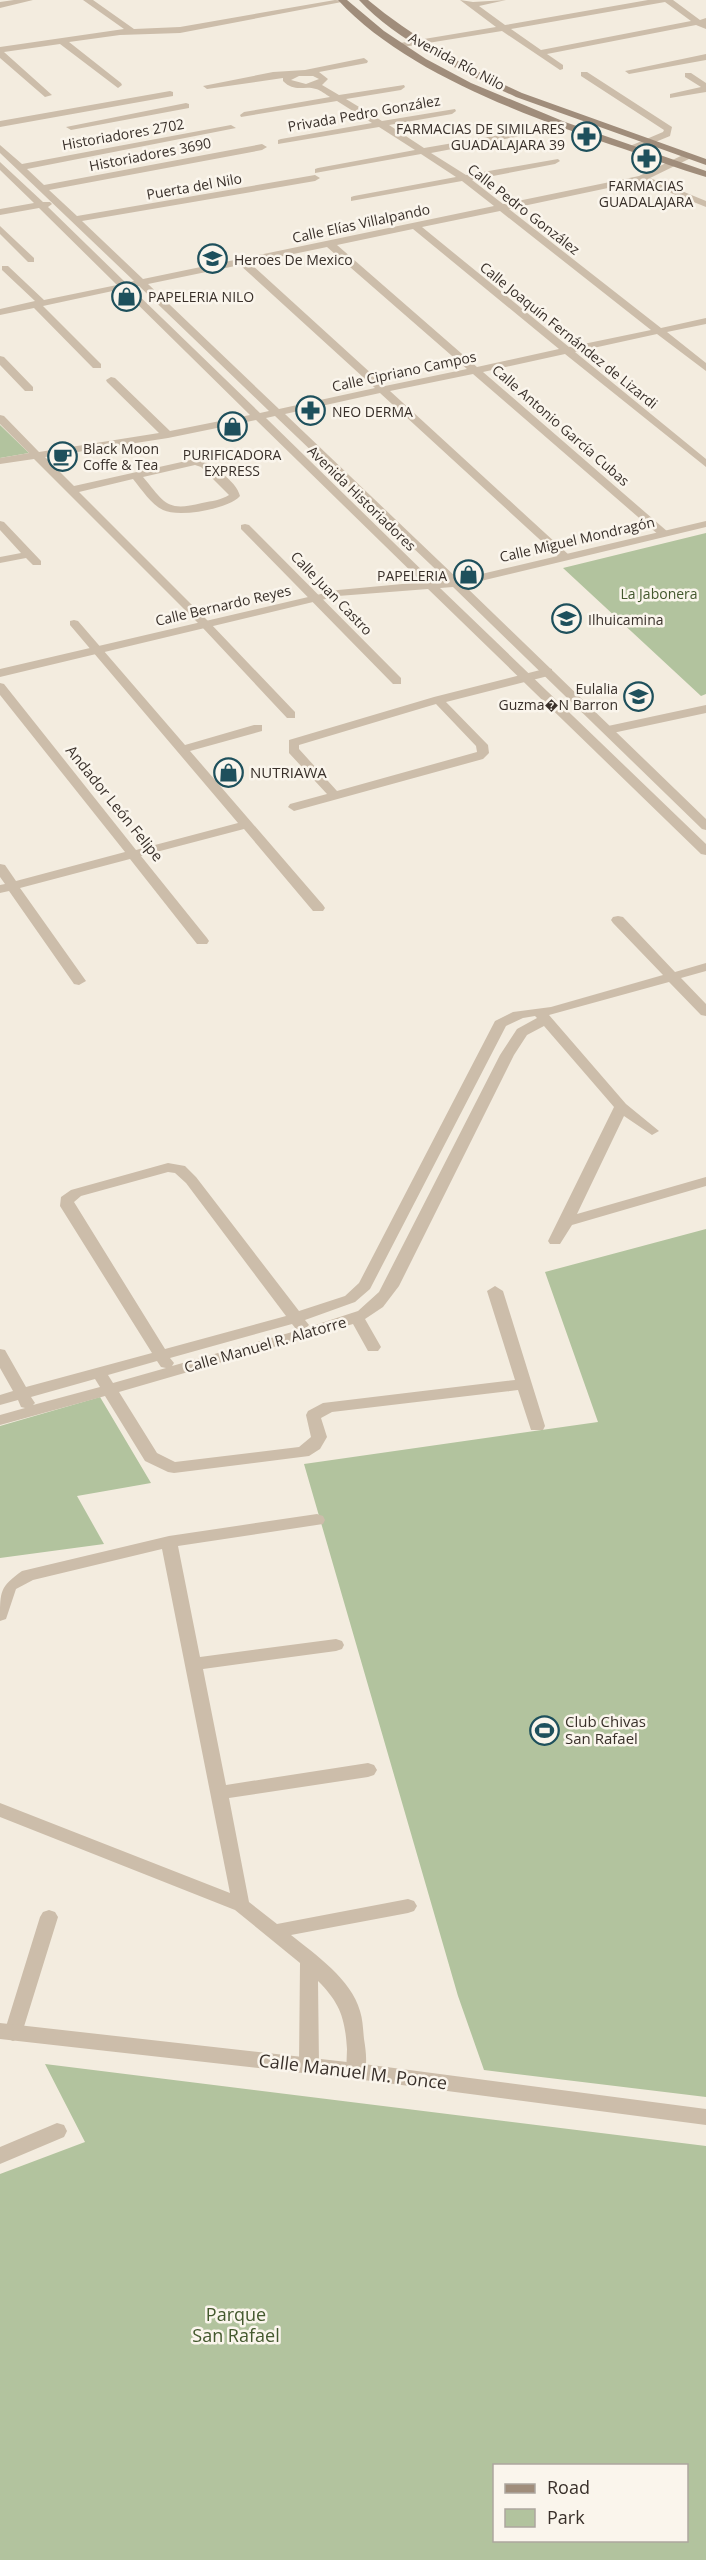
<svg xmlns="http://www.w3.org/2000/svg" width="706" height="2560" font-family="'Open Sans',sans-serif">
<rect width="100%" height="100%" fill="#f3ecdf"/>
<path fill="#b2c39e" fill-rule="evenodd" d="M0,425L29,453L0,458Z
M706,533V694L701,696L563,568Z
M706,1229V2097L484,2070L458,1996L304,1464L598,1422L545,1272Z
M100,1397L151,1483L77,1496L104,1544L0,1558V1426Z
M45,2064L706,2146V2560H0V2174L85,2142ZM494,2466H686V2540H494Z"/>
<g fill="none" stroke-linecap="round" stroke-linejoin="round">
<path fill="#ccbdaa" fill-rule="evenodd" d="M14,0H33L0,8V2Z
M83,0H93L134,29L180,27L335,0L347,1L180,33L120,35L69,42L121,83L122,85L118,88L60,44L4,52L52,95L45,97L0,58V47L124,29Z
M460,0L473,2L506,0L479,6L505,25L648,0H673L700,20L706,18V29L696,25L547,54L563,65V69L560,70L502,31L397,48V44L400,43L496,27ZM665,2L691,21L541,50L511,29Z
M706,54V60L629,74L625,71Z
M364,58L368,61L367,63L319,72L328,79L322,85L339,95L404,85L405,87L401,90L346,99L382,121L455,109L456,111L452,114L389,125L424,148L518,132V136L515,137L431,153L466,175L558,159L560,161L555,164L472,180L503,204L639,176L685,154H691V158L650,178L706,201V207L641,181L509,209L661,328L706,318V324L667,332L706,363V371L657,334L575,352L706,459V467L565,354L483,372L668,532V536H660L473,374L390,391L569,555V559H561L380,393L285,414L460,581L462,583L456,586L452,585L275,416L266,418L433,581L435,583L429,586L425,585L256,420L168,438L45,457L74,486L195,459C209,462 237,481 240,496C229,509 179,518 163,510C151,504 142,490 133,479L79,492L210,623L295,712V718H287L202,627L34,459L0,464V458L29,453L0,424V415L4,416L39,452L159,433L107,382L106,380L111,377L115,378L170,431L250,415L122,289L43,306L101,364V368H93L34,308L0,315V309L35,301L2,270V266H8L44,300L117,285L39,208L0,215V209L34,203L0,170V162L43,202H50L52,204L48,207L126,283L134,281L0,153V145L22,164L231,125L236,128L27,169L44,185L262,144L267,147L262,150L49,190L77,216L315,175L320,178L315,181L82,221L143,279L494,206L462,181L351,201V197L354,196L456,177L421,154L315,173V169L318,168L415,150L379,127L278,144V140L281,139L372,123L337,101L241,117L240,115L244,112L330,97C326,95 321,90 316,89C304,85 295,93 283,81V78L207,89L203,86L273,72L305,70ZM299,76H313L319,79L306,84L291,80ZM500,211L651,330L569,347L422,227ZM413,229L559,349L477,367L337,245ZM327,247L467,369L385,386L250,263ZM240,265L375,388L279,409L148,284ZM139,286L269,411L260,413L131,288ZM195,465L201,467L229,495C221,500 212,501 202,503C166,512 165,503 143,477Z
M581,72H587L672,127L670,136L636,150H630V146L663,132L664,130L581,76Z
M685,73H691L706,83V92L670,98V94L701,87L685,77Z
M170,91L173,92V96L0,127V121Z
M186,103L189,104V108L71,130L66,127Z
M0,226L34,258V262H28L0,234Z
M0,356L4,357L33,387V391H25L0,365Z
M0,521L4,522L41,561V565H33L26,558L0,563V557L21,553L0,530Z
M245,524L249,525L401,678V684H393L241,529V525Z
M74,620L78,621L185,745L254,725H262V731L190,751L323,905L325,908L323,911H313L244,829L141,856L207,938L209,941L207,944H197L130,859L20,888L86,981L79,985L74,984L9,891L0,893V885L5,884L0,877V864L5,865L16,881L125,852L0,695V683L4,684L136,850L238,823L70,625V621Z
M548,668L552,669V675L446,702L488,745L489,753L483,759L294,811L288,807L290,804L327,794L289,753V740L434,697ZM436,704L476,746L477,752L337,791L299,749V745Z
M706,705V713L608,734L602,730L608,726Z
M618,916L623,917L675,972L706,963V971L681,978L706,1004V1016L701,1015L669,982L549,1015L626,1104L659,1131L652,1135L624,1116L577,1214L706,1177V1186L572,1225L560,1244H550L548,1241L614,1107L544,1026L527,1035L514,1055L399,1286L383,1307L365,1319L381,1347L378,1351H368L353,1324L119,1392L157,1453L175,1462L299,1447L311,1437L306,1415L308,1411L323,1403L515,1380L487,1291L495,1286L503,1291L545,1426L543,1430H531L518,1390L332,1412L321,1418L327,1437L320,1449L309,1456L174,1473L168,1472L145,1461L105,1396L0,1425V1415L25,1408L21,1407L18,1400L0,1405V1395L13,1391L0,1368V1349L5,1350L26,1387L152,1353L60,1206L61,1197L71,1190L168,1163L185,1166L196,1177L299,1311L345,1296L359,1283L495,1021L513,1012L551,1007L663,975L613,923L611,920L613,917ZM535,1016L537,1018L517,1029L500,1055L379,1292L358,1311L306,1328L309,1325L305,1320L355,1302L370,1289L506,1026L523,1018ZM168,1172L175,1173L186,1183L286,1316L165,1349L74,1202L81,1196ZM292,1324L296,1329H303L172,1366L174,1363L170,1358ZM157,1361L161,1367L166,1368L113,1383L108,1375ZM95,1379L100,1387L33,1405L35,1403L31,1397Z
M317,1514L323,1516L325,1520L323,1524L178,1546L200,1657L336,1639L342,1641L344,1645L342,1649L336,1651L203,1669L226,1785L368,1763L374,1765L377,1770L374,1775L368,1777L229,1798L249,1902L277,1924L408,1899L414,1901L417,1906L414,1911L408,1913L291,1935C316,1955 351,1979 360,2011C363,2020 363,2030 364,2039C366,2051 368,2066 363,2077L356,2079L349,2077C345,2068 347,2058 347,2049C345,2018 340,2003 318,1981L319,2065L316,2071L309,2073L302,2071L299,2065L300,1963L235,1910L0,1817V1803L230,1893L162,1549L33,1580L16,1589L6,1619L0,1621C0,1590 0,1587 22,1571L169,1536Z
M49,1910L55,1912L58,1917L22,2033L20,2038L13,2041L6,2038L4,2033L40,1917L43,1912Z
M57,2123L64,2125L67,2131L64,2137L0,2164V2147Z"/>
<path fill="#ccbdaa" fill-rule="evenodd" d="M706,521V527L464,585L706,819V830L702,829L453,587L440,588L706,844V855L701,854L428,589L338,596L0,677V669L338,590L424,582L429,580L434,581L456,580Z
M0,2023L356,2063L706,2109V2125L356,2079L0,2039Z"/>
<path fill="#a08d7b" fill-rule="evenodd" d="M338,0H347L384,31L426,59L471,83L565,122L706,171V177C678,169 651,158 624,149C531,118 405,73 338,0Z
M359,0H368C415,39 467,68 522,93L706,159V165L516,97C464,73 398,42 359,0Z"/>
</g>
<defs>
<symbol id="pharmacy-ring" viewBox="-11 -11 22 22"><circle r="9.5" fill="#faf5ec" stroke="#1e505c" stroke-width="1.5"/><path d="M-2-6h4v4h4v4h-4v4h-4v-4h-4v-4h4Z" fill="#1e505c"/></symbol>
<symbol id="school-ring" viewBox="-11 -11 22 22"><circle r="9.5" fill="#faf5ec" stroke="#1e505c" stroke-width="1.5"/><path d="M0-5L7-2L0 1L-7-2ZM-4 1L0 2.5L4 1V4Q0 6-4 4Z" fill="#1e505c"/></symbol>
<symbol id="shop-ring" viewBox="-11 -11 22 22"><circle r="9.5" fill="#faf5ec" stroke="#1e505c" stroke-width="1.5"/><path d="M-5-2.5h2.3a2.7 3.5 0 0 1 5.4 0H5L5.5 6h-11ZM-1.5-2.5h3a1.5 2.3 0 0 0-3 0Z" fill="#1e505c"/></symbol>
<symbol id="cafe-ring" viewBox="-11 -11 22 22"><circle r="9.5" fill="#faf5ec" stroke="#1e505c" stroke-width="1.5"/><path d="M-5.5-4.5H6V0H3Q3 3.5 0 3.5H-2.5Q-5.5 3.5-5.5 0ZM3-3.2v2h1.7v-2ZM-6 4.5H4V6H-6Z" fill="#1e505c"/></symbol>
<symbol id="stadium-ring" viewBox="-11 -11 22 22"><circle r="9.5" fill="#faf5ec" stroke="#1e505c" stroke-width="1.5"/><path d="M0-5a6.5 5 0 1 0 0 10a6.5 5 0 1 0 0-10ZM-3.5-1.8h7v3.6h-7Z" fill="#1e505c"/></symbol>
</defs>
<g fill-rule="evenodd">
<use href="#pharmacy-ring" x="570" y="120" width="33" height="33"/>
<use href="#pharmacy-ring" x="630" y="142" width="33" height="33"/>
<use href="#school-ring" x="196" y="242" width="33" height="33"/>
<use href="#shop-ring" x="110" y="280" width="33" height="33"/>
<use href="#pharmacy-ring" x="294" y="394" width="33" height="33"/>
<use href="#shop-ring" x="216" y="410" width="33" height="33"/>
<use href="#cafe-ring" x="46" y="440" width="33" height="33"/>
<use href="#shop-ring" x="452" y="558" width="33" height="33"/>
<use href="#school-ring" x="550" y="602" width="33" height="33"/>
<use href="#school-ring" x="622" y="680" width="33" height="33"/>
<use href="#shop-ring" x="212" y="756" width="33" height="33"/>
<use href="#stadium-ring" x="528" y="1714" width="33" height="33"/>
</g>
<g text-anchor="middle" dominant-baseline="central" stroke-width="5" stroke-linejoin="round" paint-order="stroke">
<g font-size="14" fill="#39302a" stroke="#faf5ec">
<text transform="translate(457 61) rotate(28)">Avenida Río Nilo</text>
<text transform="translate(364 113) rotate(-10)">Privada Pedro González</text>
<text transform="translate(123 134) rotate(-10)">Historiadores 2702</text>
<text transform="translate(150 154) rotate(-11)">Historiadores 3690</text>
<text transform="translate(194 186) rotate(-10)">Puerta del Nilo</text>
<text transform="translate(524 209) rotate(38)">Calle Pedro González</text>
<text transform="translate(361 223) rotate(-12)">Calle Elías Villalpando</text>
<text transform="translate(569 335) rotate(39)">Calle Joaquín Fernández de Lizardi</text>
<text transform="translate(404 371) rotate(-12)">Calle Cipriano Campos</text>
<text transform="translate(561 425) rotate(41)">Calle Antonio García Cubas</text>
<text transform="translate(362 498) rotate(44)">Avenida Historiadores</text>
<text transform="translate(577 539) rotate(-13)">Calle Miguel Mondragón</text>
<text transform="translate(332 593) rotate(46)">Calle Juan Castro</text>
<text transform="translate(223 605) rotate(-13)">Calle Bernardo Reyes</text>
</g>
<g font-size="14" fill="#39302a" stroke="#faf5ec" text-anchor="start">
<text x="565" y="128" text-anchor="end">FARMACIAS DE SIMILARES<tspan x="565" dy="16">GUADALAJARA 39</tspan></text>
<text x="646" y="185" text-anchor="middle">FARMACIAS<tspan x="646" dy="16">GUADALAJARA</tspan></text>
<text x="234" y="259">Heroes De Mexico</text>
<text x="148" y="296">PAPELERIA NILO</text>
<text x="332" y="411">NEO DERMA</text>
<text x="83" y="448">Black Moon<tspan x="83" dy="16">Coffe &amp; Tea</tspan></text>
<text x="232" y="454" text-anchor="middle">PURIFICADORA<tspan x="232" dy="16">EXPRESS</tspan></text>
<text x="447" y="575" text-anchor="end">PAPELERIA</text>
<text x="588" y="619">Ilhuicamina</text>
<text x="618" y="688" text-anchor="end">Eulalia<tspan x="618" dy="16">Guzma�N Barron</tspan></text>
</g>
<g font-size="14" fill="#43582d" stroke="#faf5ec">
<text x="659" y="593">La Jabonera</text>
</g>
<g font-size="15" fill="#39302a" stroke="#faf5ec" text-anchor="start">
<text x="250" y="772">NUTRIAWA</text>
<text x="565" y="1721">Club Chivas<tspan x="565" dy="17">San Rafael</tspan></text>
</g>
<g font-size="15" fill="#39302a" stroke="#faf5ec">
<text transform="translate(115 803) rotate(51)">Andador León Felipe</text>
<text transform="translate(265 1344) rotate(-16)">Calle Manuel R. Alatorre</text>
</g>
<g font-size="18" fill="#39302a" stroke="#faf5ec">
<text transform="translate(353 2071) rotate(7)">Calle Manuel M. Ponce</text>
</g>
<g font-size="18" fill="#43582d" stroke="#faf5ec">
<text x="236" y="2314">Parque<tspan x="236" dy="21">San Rafael</tspan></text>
</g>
</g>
<rect x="493" y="2464" width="195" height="78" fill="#faf5ec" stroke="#ada69e" stroke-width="1.5"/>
<rect x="505" y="2484" width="30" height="9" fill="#a08d7b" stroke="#ada69e" stroke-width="1.5"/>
<text x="547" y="2494" font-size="18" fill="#39302a">Road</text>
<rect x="505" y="2509" width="30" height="18" fill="#b2c39e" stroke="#ada69e" stroke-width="1.5"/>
<text x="547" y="2524" font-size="18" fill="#39302a">Park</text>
</svg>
